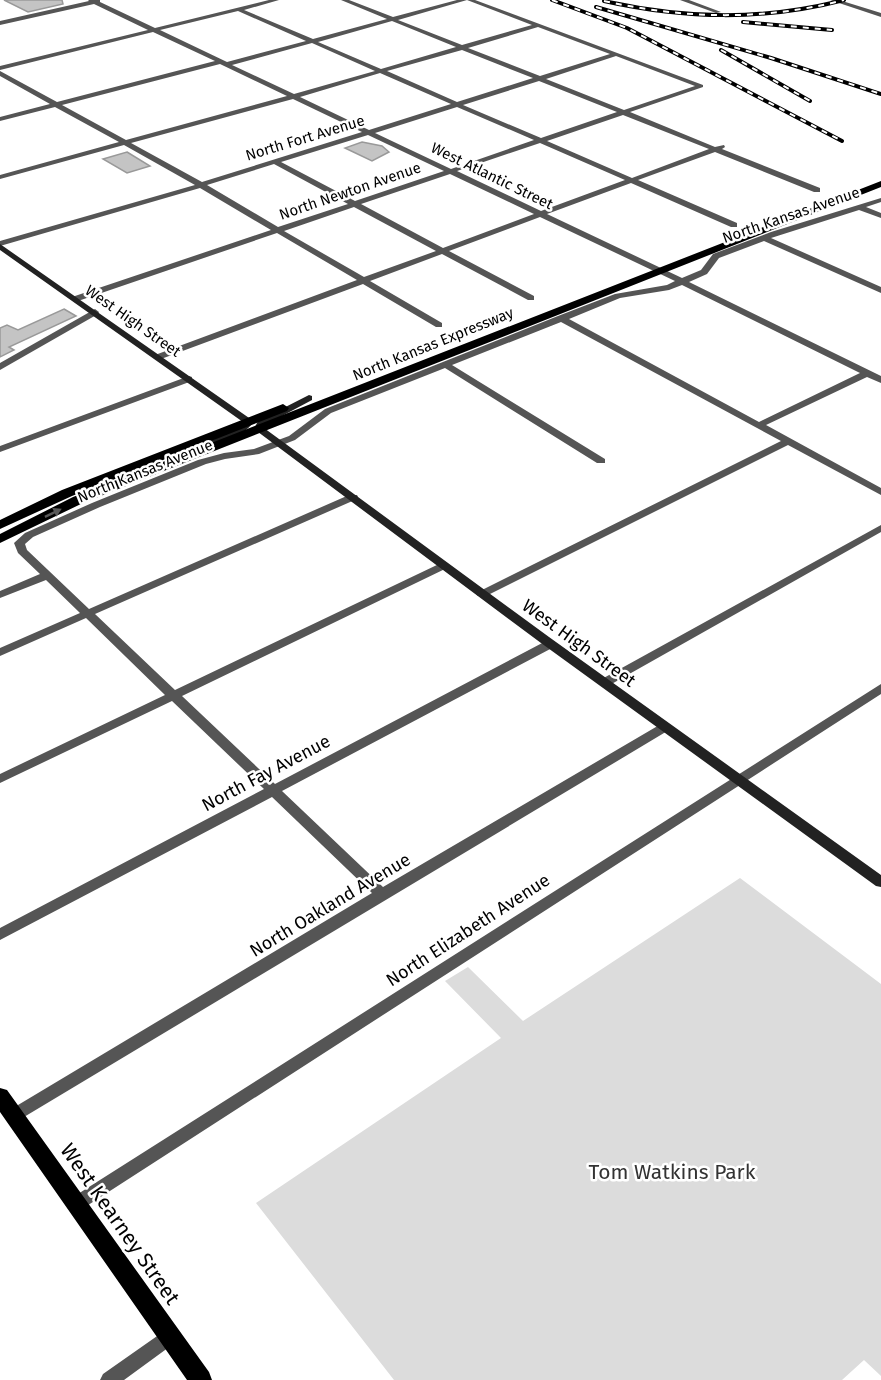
<svg xmlns="http://www.w3.org/2000/svg" width="881" height="1380" font-family="'Fira Sans',sans-serif">
<rect width="100%" height="100%" fill="#fff"/>
<path fill="#dcdcdc" d="M740,878L881,984V1376L864,1360L842,1380H394L256,1203L501,1038L445,981L468,967L523,1021Z"/>
<path fill="#c4c4c4" stroke="#999" stroke-width="1.5" d="M4,0H62L63,4L28,12Z
M362,142L382,146L389,152L372,161L345,148Z
M127,152L150,166L127,173L103,159Z
M64,309L76,316L9,347L14,350L0,357V328L7,325L18,330Z"/>
<g fill="none" stroke-linecap="round" stroke-linejoin="round">
<path fill="#555" fill-rule="evenodd" d="M88,0H100V2L155,28L269,0H279L244,10L313,39L387,19L341,0H349L393,17L457,0H467L398,20L462,45L532,25L467,0H475L703,85V87L630,112L715,147L724,145L725,147L722,149L820,188V192H814L715,152L638,180L737,223V227H731L631,183L547,214L682,278L701,270L713,254L771,232L881,198V202L866,207L881,213V218L859,210L771,238L881,287V293L764,241L719,258L707,274L689,282L881,376V383L867,377L766,425L881,488V495L788,445L486,596H478L476,594L478,592L781,441L561,322L452,365L605,459V463H597L445,368L331,413L295,440L259,454L225,459L206,464L100,507L33,537L25,544L27,550L89,609L349,495H357L358,497L357,499L95,614L175,690L439,564H447L448,566L447,568L182,696L275,784L546,641H554L556,644L554,647L282,791L383,887L661,724H669L671,727L669,730L14,1123L8,1121L6,1116L8,1111L372,893L272,797L0,940V928L264,789L172,701L0,783V774L165,695L86,618L0,656V648L80,613L46,580L0,598V591L40,574L18,553L14,543L25,533L92,503L198,460L224,453L254,449L289,436L325,409L558,316L615,294L667,285L675,281L540,217L449,251L534,296V300H528L442,254L370,281L442,323V327H436L363,284L161,359H155V355L357,280L277,233L78,301H72V297L271,230L200,188L0,246V241L195,185L124,145L0,179V175L119,142L55,107L0,121V117L50,104L0,76V71L57,102L215,61L153,32L0,70V66L148,30L94,4L0,25V21L89,1ZM238,11L306,41L227,62L160,30ZM392,21L456,47L381,69L318,42ZM538,27L610,54L540,76L468,48ZM312,43L375,71L294,94L232,65ZM462,50L533,78L457,102L387,71ZM616,56L695,86L624,110L546,79ZM220,64L287,96L126,140L62,105ZM380,73L451,104L369,130L300,97ZM539,81L617,112L541,138L463,105ZM293,99L362,132L202,182L131,143ZM457,107L534,140L451,169L375,133ZM623,115L709,149L632,178L547,141ZM368,135L444,171L355,201L281,162ZM540,143L625,180L541,211L457,171ZM274,164L348,204L278,227L207,185ZM450,174L534,214L443,248L361,204ZM354,207L436,251L364,277L284,231ZM682,285L860,373L759,422L569,319L620,298L669,290Z
M680,0H689L721,12L716,13Z
M830,0H839L881,13V17Z
M95,309L99,312L98,314L0,370V363Z
M189,376L192,377V381L0,452V446Z
M881,525V532L608,686L604,687L598,683L600,680Z
M881,684V694L82,1209L76,1212L70,1209L68,1204L70,1199Z
M170,1327L176,1330L179,1336L176,1342L124,1380H100L103,1374Z"/>
<path fill="#222" fill-rule="evenodd" d="M0,244L252,420V424C244,434 221,447 208,446V442L240,427L243,422L0,250Z
M309,395L312,396V400L265,425L264,428L549,637L881,875V887L876,886L541,643L254,429L258,421Z"/>
<path fill="#000" fill-rule="evenodd" d="M881,181V187L83,503L0,543V534L73,497Z
M283,404L289,408L287,411L72,496L0,529V520L62,490Z
M0,1088L7,1090L209,1372L212,1380H187L0,1112Z"/>
<defs>
<path id="rail" d="M552,0L627,28L842,141
M604,1C685,19 763,21 844,0
M596,7L771,58L881,94
M743,22L832,30
M721,50L810,101"/>
</defs>
<use href="#rail" stroke="#000" stroke-width="4"/>
<use href="#rail" stroke="#fff" stroke-width="2" stroke-dasharray="6" stroke-linecap="butt"/>
</g>
<defs><path id="oneway-solid" d="M-6-.8H1V-3.2L6.5 0L1 3.2V.8H-6Z" transform="scale(1.5)"/></defs>
<use fill="#595959" href="#oneway-solid" transform="translate(53 513) rotate(-26)"/>
<g text-anchor="middle" dominant-baseline="central" stroke-width="5" stroke-linejoin="round" paint-order="stroke">
<g font-size="15" fill="#000" stroke="#fff">
<text transform="translate(305 138) rotate(-17)">North Fort Avenue</text>
<text transform="translate(492 176) rotate(26)">West Atlantic Street</text>
<text transform="translate(350 191) rotate(-19)">North Newton Avenue</text>
<text transform="translate(791 215) rotate(-19)">North Kansas Avenue</text>
<text transform="translate(133 321) rotate(35)">West High Street</text>
<text transform="translate(433 344) rotate(-22)">North Kansas Expressway</text>
<text transform="translate(145 471) rotate(-22)">North Kansas Avenue</text>
</g>
<g font-size="18" fill="#000" stroke="#fff">
<text transform="translate(579 643) rotate(36)">West High Street</text>
<text transform="translate(266 773) rotate(-28)">North Fay Avenue</text>
<text transform="translate(330 905) rotate(-31)">North Oakland Avenue</text>
<text transform="translate(468 930) rotate(-33)">North Elizabeth Avenue</text>
</g>
<g font-size="21" fill="#333" stroke="#fff">
<text x="672" y="1172">Tom Watkins Park</text>
</g>
<g font-size="21" fill="#000" stroke="#fff">
<text transform="translate(120 1224) rotate(55)">West Kearney Street</text>
</g>
</g>
</svg>
